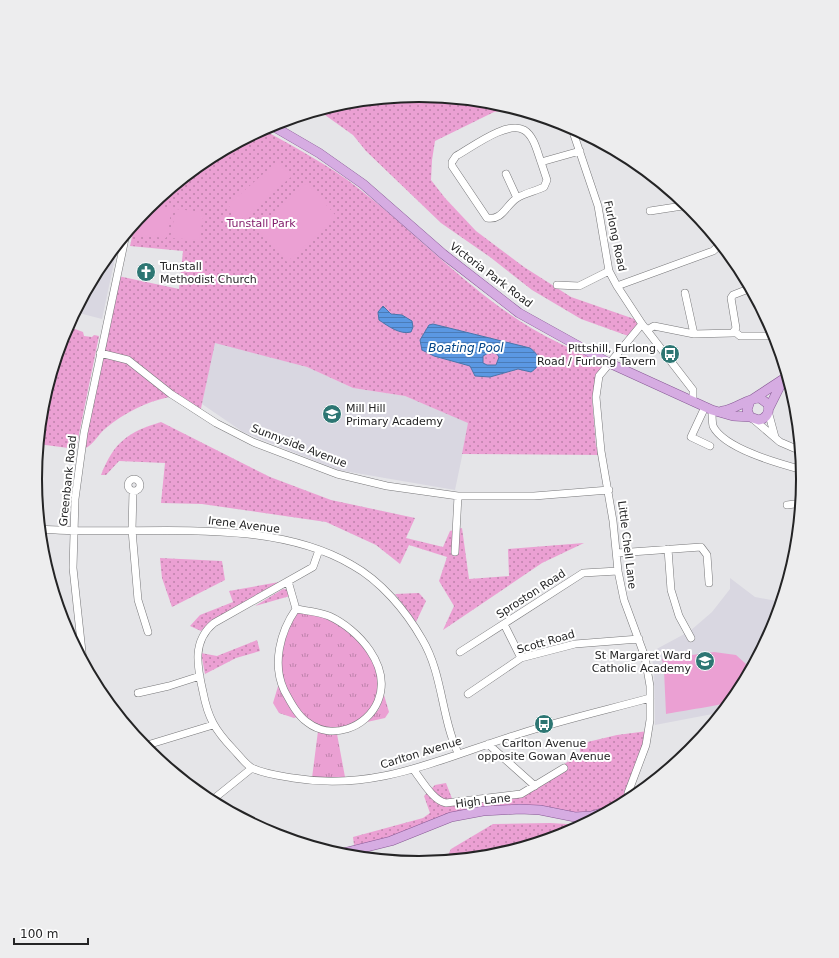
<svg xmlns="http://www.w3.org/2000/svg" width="839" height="958" font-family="'DejaVu Sans',sans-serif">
<defs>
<pattern id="grass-tufts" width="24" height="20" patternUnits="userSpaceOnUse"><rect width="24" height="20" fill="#eba0d3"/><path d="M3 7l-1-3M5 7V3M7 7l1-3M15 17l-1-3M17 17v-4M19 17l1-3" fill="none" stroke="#be82ab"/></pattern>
<pattern id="park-dots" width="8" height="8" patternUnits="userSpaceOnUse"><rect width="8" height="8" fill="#eba0d3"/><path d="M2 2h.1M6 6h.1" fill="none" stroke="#be82ab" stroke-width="1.8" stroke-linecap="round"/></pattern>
<pattern id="water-rules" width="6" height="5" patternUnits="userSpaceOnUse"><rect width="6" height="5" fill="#5b98e3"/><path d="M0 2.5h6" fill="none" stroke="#4b7cb8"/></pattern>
</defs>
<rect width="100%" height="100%" fill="#e5e5e8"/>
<path fill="#d9d7e1" d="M107,256L115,258L102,319L75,312L100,265Z
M214,342L307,367L353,388L405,396L469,423L455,490L338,470L243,432L202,404Z
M730,578L755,597L782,602L775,626L739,693L723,712L655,725L654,670L651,652L690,631L712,612L730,589Z"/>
<path fill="url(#grass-tufts)" d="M296,609L327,615L367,646L381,682L371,713L337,731L305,721L283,686L279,656Z
M279,683L286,701L297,717L294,718L279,713L273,703Z
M384,695L389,712L385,718L367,722L379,709Z
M318,731L337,734L345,777L312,778Z"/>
<path fill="url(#park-dots)" d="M411,95L463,102L476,100L495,102L515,108L494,112L435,141L432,160L431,180L445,198L476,231L524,267L571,297L640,321L631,337L581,319L532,290L490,257L441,223L366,151L353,135L318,110L345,102Z
M262,129C294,147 329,165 358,188C425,240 482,306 559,343C574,350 588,358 604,362L597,375L592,398L596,447L601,448L602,455L462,454L468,423L405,396L353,388L307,367L215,343L200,413L171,394L169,397C146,402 124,413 106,428C97,435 93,447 81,450L118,276L179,289L183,251L130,246L135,223L148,207L206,159Z
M67,326L83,332L84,336L92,337L94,335L99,336L76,449L38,444L42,404Z
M161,422L270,477L331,500L415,518L406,538L443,547L450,531L462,528L469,579L509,576L508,549L584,543L542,563L443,630L454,606L439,581L447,557L409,545L400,564L376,545L326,522L202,504L161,503L165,463L119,461L106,475H101C114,442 128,432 161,422Z
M160,558L222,561L225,580L172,607L162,578Z
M279,582L211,621L201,631L190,626L200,615L233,602L229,591Z
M283,589L289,590L290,596L255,606Z
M419,593L426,601L416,622L395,594Z
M257,640L260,651L236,658L205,674L201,653L217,656Z
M648,731L628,801L612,810L591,816L540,810L464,814L391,841L354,845L353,837L423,818L430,813L424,796L435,785L446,783L453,801L520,791L569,761L581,756L579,744L617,735Z
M550,823L584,825L566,834L494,856L445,861L451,849L493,824Z"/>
<path fill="#eba0d3" d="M278,161L291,177L241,220L228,205Z
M307,183L337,217L287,262L257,228Z
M149,206L172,209L166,238L136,235L140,216Z
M176,209L204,212L199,240L170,238Z
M714,652L736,655L746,664C744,677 744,692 733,701C728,704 676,712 666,714L664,670L662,659Z"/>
<path fill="url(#water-rules)" stroke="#4a75aa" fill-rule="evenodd" d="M383,306L391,314L402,315L412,321L413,327L411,332C400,335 388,326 379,320L378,312Z
M433,324L530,348C541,356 542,365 531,372L518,369L490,377L475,376L470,366L434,356L422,350L420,340L429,325ZM490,352L497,354L499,357L496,365H487L483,363V356Z"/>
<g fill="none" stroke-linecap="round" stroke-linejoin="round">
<path stroke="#4a75aa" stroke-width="1.5" d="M796,421L798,419"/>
<defs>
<path id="minor" d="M571,126L598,206L609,271L617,286L642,324L693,390V401
M541,162L547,180L544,187C536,191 525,193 517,198C506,205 502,221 487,218L452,166V162L456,156C471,148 507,120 524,130C534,136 537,151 541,162L580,151
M638,164L639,166
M506,174L517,198
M650,211L689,205
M557,285L579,286L609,271
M617,286L713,251L721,244
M647,330L654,326L694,334L685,293
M734,331L740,336H776
M694,334L733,333L736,328L731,298L733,295L751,288
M100,353L128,360L171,394L216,423L253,442L337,474L387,486L458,496H534L609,490
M705,407L691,437L710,446
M712,410C712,415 712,421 713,426C724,449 781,464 803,470
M768,411L775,437
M753,419L780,442L801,451
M128 485a6 6 0 1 1 12 0a6 6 0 1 1-12 0Z
M133,491L132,530L138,600L148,632
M787,505L802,503
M40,529C136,537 266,514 352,565C381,581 406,611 422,639C443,674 441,717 458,753
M668,549L671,590L679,616L691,638
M319,550L313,567L214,623C192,641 197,666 203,692C208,718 215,730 233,749C239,755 245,764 252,768C264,774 281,776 293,778C377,792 441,758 519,734C562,720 606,710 650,698
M455,552L458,496
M617,553L701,547L707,555L709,583
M288,581L296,609C307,611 319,612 329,616C358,629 392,666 378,701C367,728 331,741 307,722C297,715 290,701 284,690C272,664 280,632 296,609
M504,624L521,658
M460,652L583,573L618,571
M83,661L73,568L75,499L84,433L126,234
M138,693L169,686L200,676
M468,694L521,658L575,644L639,639
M488,744L535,786
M144,746L213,725
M413,769C421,779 433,801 446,803L521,794L564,768
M211,801L252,768
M628,801V793L646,745L650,720V686L645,657L624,600L618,571L613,521L601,451L596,397L599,376L642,324"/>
<path id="major" d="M271,125L319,153L363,184L443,254L519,313L609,363L712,410L733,416L750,417
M753,399L788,376
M769,408L782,382
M722,411C735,410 747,398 760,398L768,404C770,412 767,418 759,420L750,417L747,410L750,401
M339,854L391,841L451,817L483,811L520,809L540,810L575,817L591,816L612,810"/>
</defs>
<use href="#minor" stroke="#777779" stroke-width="8"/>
<use href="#major" stroke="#865994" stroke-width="10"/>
<use href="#minor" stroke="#fff" stroke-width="7"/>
<use href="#major" stroke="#d6ace2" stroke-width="9"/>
</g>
<defs>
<symbol id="church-disc" viewBox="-11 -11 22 22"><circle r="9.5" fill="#2d7673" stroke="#fff"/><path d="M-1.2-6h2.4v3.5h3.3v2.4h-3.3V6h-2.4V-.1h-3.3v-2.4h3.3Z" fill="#fff"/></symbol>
<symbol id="bus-disc" viewBox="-11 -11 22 22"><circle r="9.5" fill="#2d7673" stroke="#fff"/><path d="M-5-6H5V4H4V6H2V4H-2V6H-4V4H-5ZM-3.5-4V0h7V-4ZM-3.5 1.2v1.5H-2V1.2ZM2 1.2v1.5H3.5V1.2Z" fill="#fff"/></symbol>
<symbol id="school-disc" viewBox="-11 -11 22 22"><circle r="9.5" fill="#2d7673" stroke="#fff"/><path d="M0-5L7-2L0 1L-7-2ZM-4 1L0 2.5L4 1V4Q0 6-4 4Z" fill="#fff"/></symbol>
</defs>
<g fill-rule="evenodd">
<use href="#church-disc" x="135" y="261" width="22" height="22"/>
<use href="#bus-disc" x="659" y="343" width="22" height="22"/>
<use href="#school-disc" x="321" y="403" width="22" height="22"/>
<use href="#school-disc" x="694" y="650" width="22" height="22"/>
<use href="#bus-disc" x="533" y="713" width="22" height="22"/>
</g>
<g text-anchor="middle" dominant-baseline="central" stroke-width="4" stroke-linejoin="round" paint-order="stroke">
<g font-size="11" fill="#821d6b" stroke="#fff">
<text x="261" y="223">Tunstall Park</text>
</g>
<g font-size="11" fill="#242425" stroke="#fff">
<text transform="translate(615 236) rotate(78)">Furlong Road</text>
<text transform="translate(491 275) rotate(37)">Victoria Park Road</text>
<text transform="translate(299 446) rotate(21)">Sunnyside Avenue</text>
<text transform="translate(68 481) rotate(-84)">Greenbank Road</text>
<text transform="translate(244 525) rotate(7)">Irene Avenue</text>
<text transform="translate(627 545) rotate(83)">Little Chell Lane</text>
<text transform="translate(531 594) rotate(-33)">Sproston Road</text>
<text transform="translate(546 642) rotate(-16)">Scott Road</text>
<text transform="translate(421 753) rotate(-17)">Carlton Avenue</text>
<text transform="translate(483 801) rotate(-7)">High Lane</text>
</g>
<g font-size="11" fill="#242425" stroke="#fff" text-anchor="start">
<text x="160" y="266">Tunstall<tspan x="160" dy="13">Methodist Church</tspan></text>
<text x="656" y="348" text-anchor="end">Pittshill, Furlong<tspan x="656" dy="13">Road / Furlong Tavern</tspan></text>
<text x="346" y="408">Mill Hill<tspan x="346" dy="13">Primary Academy</tspan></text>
<text x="691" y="655" text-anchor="end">St Margaret Ward<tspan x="691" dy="13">Catholic Academy</tspan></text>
<text x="544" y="743" text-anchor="middle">Carlton Avenue<tspan x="544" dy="13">opposite Gowan Avenue</tspan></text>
</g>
<g font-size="12" font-style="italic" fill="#024588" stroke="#fff">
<text x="466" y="348">Boating Pool</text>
</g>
</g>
<path d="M0 0H839V958H0ZM42 479a377 377 0 1 1 754 0a377 377 0 1 1-754 0Z" fill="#ededee" fill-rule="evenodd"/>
<path fill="none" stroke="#242425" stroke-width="2" d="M42 479a377 377 0 1 1 754 0a377 377 0 1 1-754 0Z"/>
<path d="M14 938v6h74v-6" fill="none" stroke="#242425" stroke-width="2"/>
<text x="20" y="938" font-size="12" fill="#242425" stroke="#ffffff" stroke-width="3" paint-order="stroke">100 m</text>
</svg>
